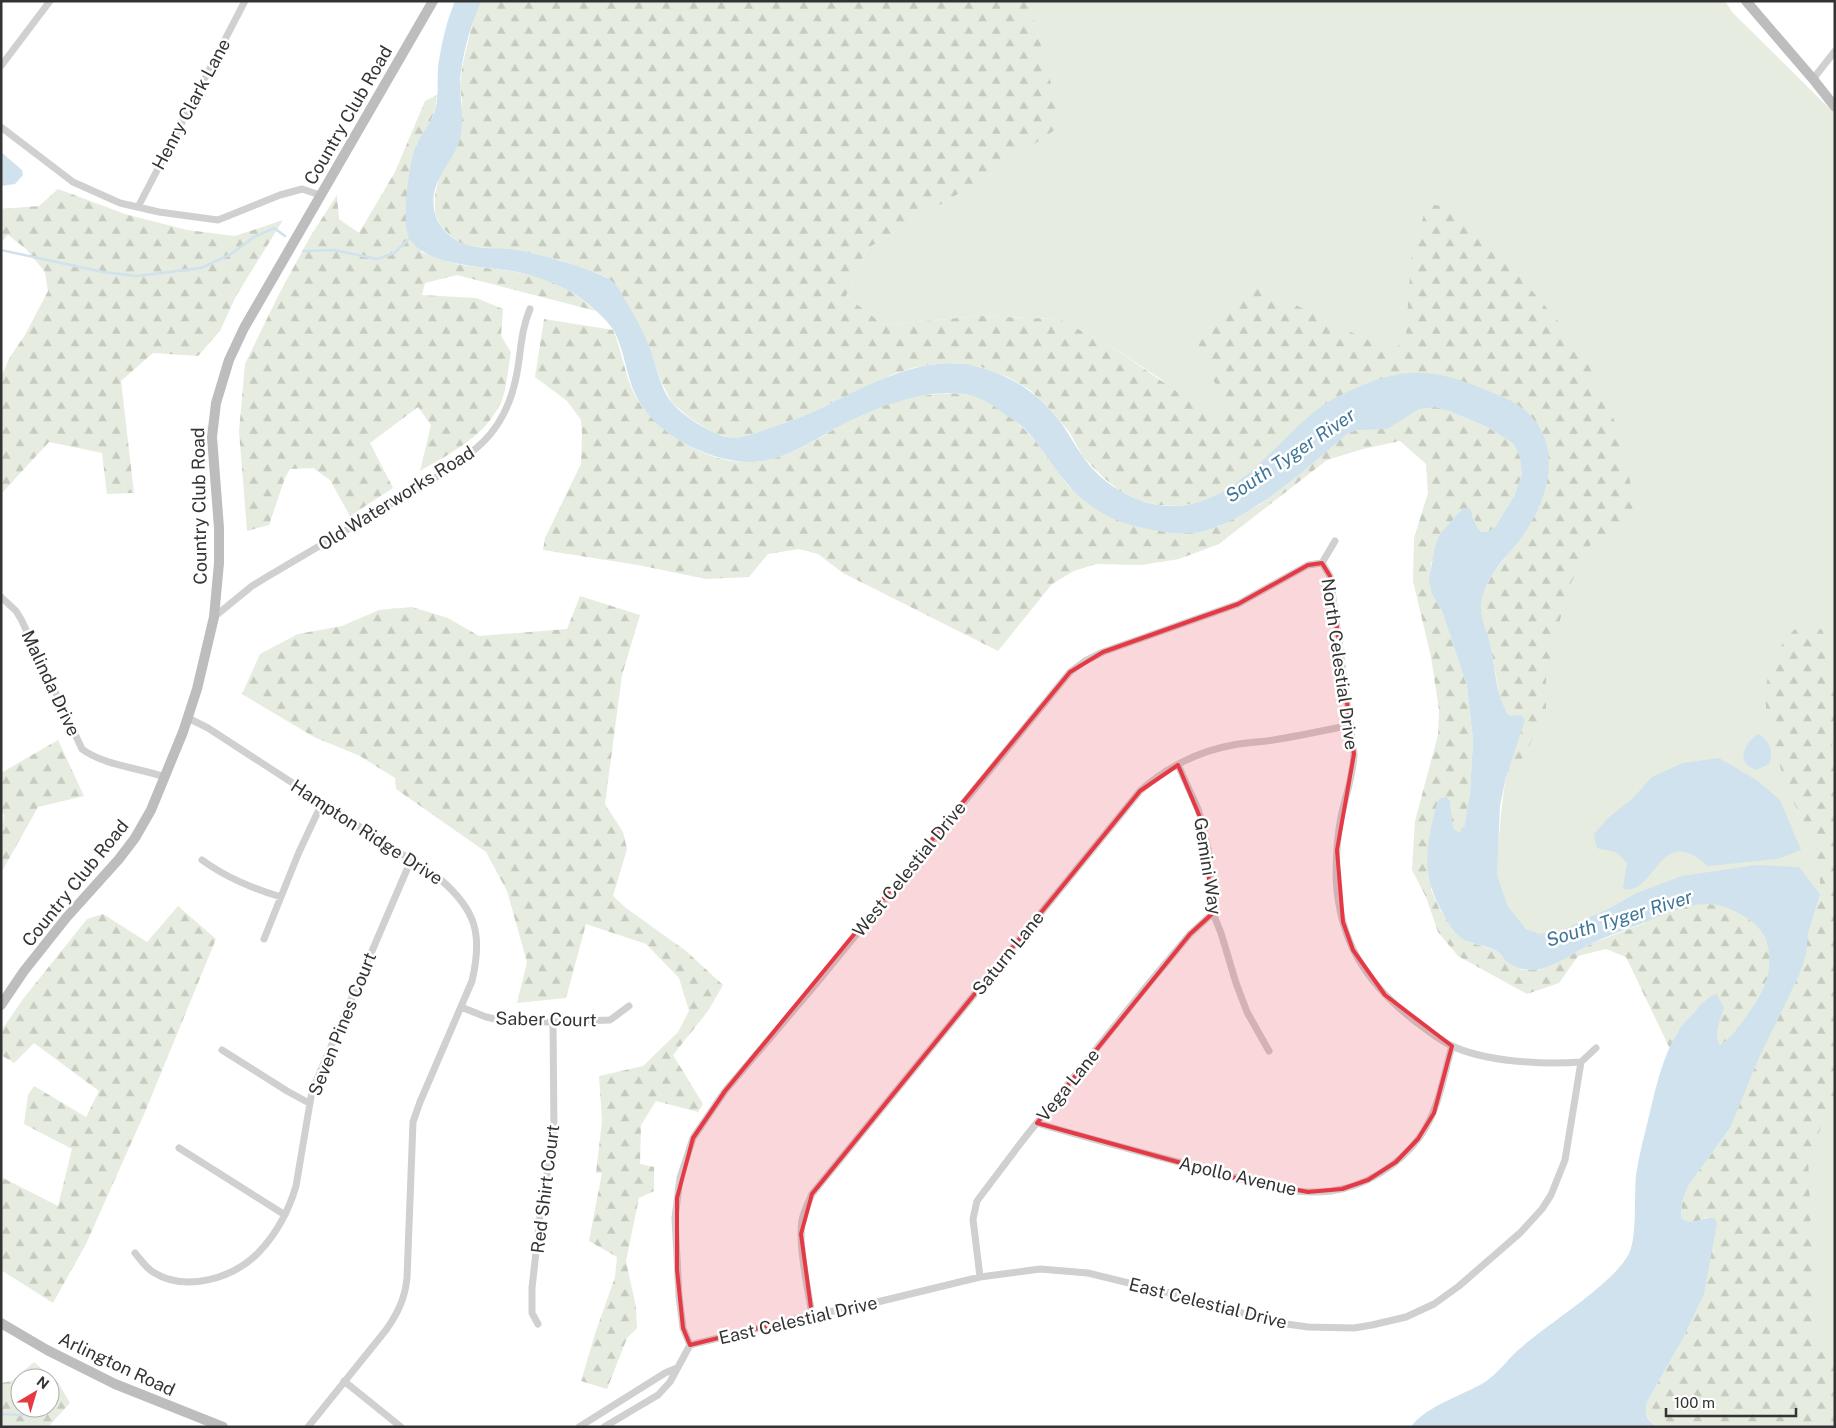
<svg xmlns="http://www.w3.org/2000/svg" width="1836" height="1428" font-family="'Public Sans',sans-serif">
<defs>
<pattern id="forest-firs" width="22" height="20" patternUnits="userSpaceOnUse" patternTransform="scale(1.25)"><rect width="22" height="20" fill="#e6ecdf"/><path d="M5 1l3.5 6h-7zM16 11l3.5 6h-7z" fill="#c6cbc0"/></pattern>
</defs>
<rect width="100%" height="100%" fill="#fff"/>
<path fill="#e6ecdf" d="M1029,1H1725L1733,13L1835,114V1427H1658L1730,1128L1634,894C1613,907 1565,936 1540,934C1530,933 1521,926 1515,918C1506,906 1500,891 1497,876C1496,867 1498,858 1498,849C1500,824 1502,801 1506,777L1512,401L1239,481L1162,380L1114,348L1059,319L979,316L884,325L846,296L868,248L988,176L1061,125Z"/>
<path fill="url(#forest-firs)" fill-rule="evenodd" d="M482,1H1029L1062,125L988,176L868,248L846,296L884,325L979,316L1059,319L1114,348L1209,414L1220,411L1227,403L1212,378L1207,357L1198,345L1203,332L1243,290L1259,287L1353,333L1394,351L1406,334L1411,260L1427,204L1442,206L1468,218L1504,254L1515,271L1564,328L1587,362L1615,422L1630,480L1633,513L1613,536L1592,542L1571,583L1557,630L1546,674V714L1523,757L1506,777L1525,720L1521,715L1509,716L1501,703L1491,649L1480,610L1483,593L1492,575L1528,528L1547,482L1459,379L1425,372H1403L1331,400L1311,414L1239,481L1220,494L1202,502L1178,506L1159,505L1138,500L1120,491L1103,477L1083,457L1070,433L1052,411L1030,390L1008,377L981,367L957,363L935,364L912,368L891,375L806,415L746,437L731,438L713,433L690,418L672,403L660,379L651,352L607,277L560,260L535,254L464,245L451,236L441,226L435,214V194L440,175L458,145L462,101L460,86L462,67L474,17Z
M437,95L435,110L429,125L416,145L421,252C437,257 452,264 469,266C494,269 519,271 544,279C564,285 580,298 596,311L457,275L425,283L422,295L476,298L503,309L501,336L511,352C508,367 507,389 501,402C485,437 452,452 420,471L431,425L418,407L370,443L393,488L350,516L330,480L313,468L290,469L285,478L269,525L247,531L239,431L245,364L278,296L310,237L337,195L339,219L359,233L395,172L425,101Z
M58,189L125,214L187,230L235,236L283,220L236,296L220,331L198,356L153,353L121,381L134,493L107,494L102,453L49,442L1,494V377L10,357L25,335L48,291L45,272L26,249L8,235L1,242V209L39,206Z
M544,319L613,330C623,353 625,380 638,401C653,423 675,440 699,451C771,483 809,439 870,410C888,402 909,397 929,395C943,393 960,392 974,396C1006,406 1031,434 1051,461C1057,469 1063,481 1071,488C1077,492 1096,495 1104,497C1142,507 1179,517 1217,527L1259,505L1348,433L1357,430L1387,429L1419,409L1435,407L1450,411L1489,428L1514,444L1520,457L1522,474L1515,495L1495,527L1488,532H1482L1477,527L1473,515L1440,534L1431,564L1432,594L1442,611L1467,686L1473,740L1470,793L1464,827L1461,832L1457,831L1452,828L1450,801L1431,890L1439,908L1459,936L1468,942L1489,948L1498,952L1508,963L1523,970H1539L1554,964L1593,943L1689,906L1709,904L1728,908L1747,917L1765,937L1770,956L1767,979L1751,1009L1730,1038L1720,1045C1713,1032 1720,1021 1724,1008L1677,1032L1670,1049L1626,957L1606,949L1578,956L1559,983L1527,994L1458,956L1438,932L1426,897L1412,870L1415,821L1438,735L1439,710L1431,657L1413,581L1414,538L1428,493L1426,464L1400,441L1363,449L1327,460L1219,544L1179,559L1141,565L1096,564L1074,571L1052,584L998,651L843,573L818,554L799,549L768,554L749,577L706,579L638,565L543,550L545,538L581,464L582,433L581,420L567,401L535,377Z
M580,596L640,615L622,675L605,804L623,832L627,849L613,896L626,908L686,951L723,985L708,1011L673,1055L703,1104L698,1112L656,1101L641,1125L640,1164L654,1167V1191L639,1198L626,1261L636,1307L637,1328L627,1338L607,1389L581,1381L596,1331L615,1277L617,1257L589,1241L602,1173H596L602,1121L599,1076L643,1066L678,1032L689,1011L679,978L646,944L586,924L566,998L517,1003L527,962L507,891L486,852L396,789L395,778L360,756L314,737L242,694L260,654L298,634L342,626L379,610L412,607L448,618L479,636L567,629Z
M1812,624L1822,630L1828,643L1825,659L1835,685V734L1832,745L1835,764V1097L1808,1156L1815,1332L1835,1359V1427H1658C1647,1421 1644,1414 1647,1402L1682,1340L1704,1294L1716,1223L1707,1217C1697,1221 1690,1226 1681,1217L1682,1203L1688,1186L1730,1128L1758,1060L1800,973L1806,954L1808,933L1820,894V876L1812,837L1787,790L1767,721L1765,691L1770,668L1784,641L1795,629Z
M58,740L84,796L38,807L1,873V846L4,814L1,812V773Z
M178,906L216,939L145,1112L86,1244L53,1303L1,1270V1177L58,1206L72,1149L24,1124L28,1095L34,1086L86,1117L99,1091L34,1043L14,1063L1,1055V1031L23,999L87,919L103,914L147,942Z
M34,1362L59,1384L70,1403L48,1427H1V1383L12,1381ZM20,1378H50V1408H20Z"/>
<path fill="#cfe2ee" d="M455,1H482C471,21 461,60 460,83C460,101 465,120 460,139C452,166 425,183 436,217C440,228 452,239 462,243C476,249 494,248 509,249C537,253 564,261 591,271C593,272 606,277 608,278C616,283 621,292 625,300C635,316 644,333 651,351C657,368 660,388 672,403C683,416 711,434 727,437C744,440 758,432 773,427C784,423 797,419 808,414C863,390 923,348 986,369C1014,378 1036,393 1055,415C1066,428 1072,441 1081,454C1101,485 1140,508 1177,506C1236,502 1271,447 1314,412C1326,402 1340,395 1354,389C1402,367 1433,368 1481,388C1492,393 1505,397 1515,403C1562,433 1554,486 1528,528C1515,549 1494,566 1485,589C1483,594 1481,602 1481,607C1481,619 1487,632 1490,644C1496,668 1495,695 1509,716L1521,715L1525,720L1506,777L1500,806L1497,875L1508,907L1526,929L1540,934L1563,930L1610,908L1634,894L1682,876L1757,865L1799,867L1820,894L1808,933L1806,954L1800,973L1758,1060L1730,1128L1688,1186L1682,1203L1681,1217C1692,1228 1701,1216 1714,1218L1717,1223L1704,1294L1682,1340L1647,1402C1644,1415 1647,1421 1658,1427H1411C1425,1406 1464,1395 1485,1382C1500,1372 1509,1357 1523,1346C1549,1323 1619,1280 1630,1251C1637,1234 1634,1195 1636,1175C1639,1154 1645,1133 1650,1112C1656,1086 1663,1057 1677,1033C1681,1026 1688,1019 1694,1013C1700,1005 1707,997 1717,994L1724,1008C1720,1021 1713,1032 1720,1045C1730,1040 1736,1030 1743,1021C1751,1010 1764,992 1767,978C1771,966 1770,949 1765,937C1756,919 1728,905 1709,904C1683,904 1657,918 1633,927C1619,932 1605,937 1591,944C1575,952 1559,964 1541,969C1530,972 1518,969 1508,963C1504,960 1502,955 1498,952C1486,944 1471,946 1460,937C1453,931 1448,923 1444,915C1420,876 1426,845 1437,803L1439,799L1446,797L1450,801L1453,828L1457,831L1461,832L1464,827L1470,793L1473,740L1467,686L1442,611L1432,594L1429,580L1435,546L1440,534L1463,508L1470,509L1477,527L1482,532H1488L1495,527L1515,495L1522,474L1520,457L1514,444L1489,428L1450,411L1435,407L1419,409L1387,429L1357,430L1348,433C1310,465 1243,528 1192,533C1176,535 1160,531 1144,528C1116,523 1092,510 1072,489C1055,471 1043,448 1025,429C1019,423 1011,418 1003,413C995,406 983,399 973,396C933,385 875,407 840,426C810,442 780,464 745,462C704,459 655,434 636,396C626,376 625,351 614,331C606,318 591,306 579,297C562,285 542,278 522,273C492,266 421,268 408,235C402,219 409,162 416,146C421,134 432,123 435,110C439,97 437,82 438,68C441,45 446,23 455,1Z
M1,152L22,170L23,175L15,184L1,186Z
M1759,734C1770,742 1774,751 1769,764L1756,770C1752,768 1747,765 1745,762C1739,753 1751,737 1759,734Z
M1719,758L1758,781L1780,800L1801,850L1777,859L1708,866C1659,821 1656,895 1624,889L1623,887L1627,864C1618,849 1612,852 1597,848L1594,837L1595,833L1607,819L1632,799L1652,777L1683,763Z"/>
<g fill="none" stroke-linecap="round" stroke-linejoin="round">
<path stroke="#cfe2ee" stroke-width="2.5" d="M1,250L103,272L137,276L201,268L231,254L254,237L274,228L285,236
M303,251L334,250L377,259L394,253L409,239
M1,1414L23,1415"/>
<path stroke="#d0d0d0" stroke-width="7" d="M1,66L50,1
M1813,79L1835,51
M1,127L73,182L120,203L159,212L218,220L280,195L302,189L320,195
M138,207L245,1
M1322,563L1330,576L1354,754C1353,777 1346,794 1341,817C1337,837 1336,857 1336,877C1339,942 1366,983 1416,1022C1427,1030 1438,1039 1450,1045C1484,1062 1545,1065 1581,1062L1596,1048
M1322,563L1335,541
M1,597L16,611L21,619L82,749C103,765 139,768 165,777
M214,617L252,586L265,578L438,476C482,448 507,427 517,373C521,351 521,330 530,309
M188,718L208,728L440,879C476,910 483,934 472,981L420,1102L413,1122L407,1278C405,1298 398,1313 386,1330L308,1427
M1178,765L1198,809L1202,822L1208,849L1213,913L1221,933L1236,983L1247,1012L1269,1051
M202,860C227,878 252,888 281,897
M264,939L299,852L322,803
M461,1007L486,1017L505,1021L550,1022L610,1020L629,1006
M222,1050L287,1091L309,1103
M1037,1123C1096,1141 1156,1156 1216,1172C1253,1182 1292,1196 1331,1191C1365,1187 1399,1165 1419,1138C1439,1111 1443,1077 1452,1046
M179,1148L285,1215
M135,1253C141,1260 146,1268 153,1272C186,1293 234,1278 259,1252C276,1234 289,1210 296,1186L312,1091L411,860
M980,1277L973,1219L977,1201L1023,1140L1150,982L1190,934L1213,913
M812,1315C808,1289 798,1245 802,1220C804,1211 808,1203 812,1194L1140,791C1165,768 1199,751 1233,745C1248,742 1264,742 1279,739C1303,735 1327,730 1351,725
M538,1324L532,1313V1288L540,1216L554,1132L553,1022
M690,1345L683,1328L679,1296L675,1218L680,1178L693,1138L725,1091L816,984L1070,672L1085,661L1103,652L1238,604L1308,565L1322,563
M690,1345L812,1315L861,1306L980,1277L1040,1269L1088,1273L1223,1306L1251,1316L1279,1323L1308,1327L1354,1328L1372,1325L1406,1317L1434,1304L1459,1286L1520,1233L1542,1209L1551,1195L1565,1160L1581,1062
M344,1381L401,1427
M579,1427L665,1373L677,1368
M604,1427L658,1395L670,1382L690,1345"/>
<path stroke="#bdbdbd" stroke-width="10" d="M1746,1L1813,79L1835,107
M1,1005L24,971L66,918L119,859L135,838L151,810L183,732L197,689L214,617L219,563V528L212,437L216,403L229,360L244,328L433,1
M1,1323L47,1350L115,1384L223,1427"/>
</g>
<path fill="#e63946" fill-opacity="0.2" stroke="#e63946" stroke-width="4" stroke-linejoin="round" d="M1322,563L1330,576L1354,754L1337,850L1343,922L1353,950L1385,995L1452,1046L1434,1113L1418,1139L1396,1162L1368,1180L1342,1189L1308,1192L1239,1179L1037,1123L1190,934L1213,913L1202,822L1178,765L1140,791L812,1194L801,1234L812,1315L690,1345L683,1328L677,1270V1198L693,1138L725,1091L1070,672L1103,652L1238,604L1308,565Z"/>
<g text-anchor="middle" dominant-baseline="central" stroke-width="5" stroke-linejoin="round" paint-order="stroke">
<g font-size="18" fill="#333" stroke="#fff">
<text transform="translate(191 104) rotate(-62)">Henry Clark Lane</text>
<text transform="translate(348 115) rotate(-60)">Country Club Road</text>
<text transform="translate(396 498) rotate(-32)">Old Waterworks Road</text>
<text transform="translate(199 506) rotate(-91)">Country Club Road</text>
<text transform="translate(1340 664) rotate(82)">North Celestial Drive</text>
<text transform="translate(51 683) rotate(65)">Malinda Drive</text>
<text transform="translate(367 832) rotate(33)">Hampton Ridge Drive</text>
<text transform="translate(1208 866) rotate(81)">Gemini Way</text>
<text transform="translate(909 869) rotate(-51)">West Celestial Drive</text>
<text transform="translate(75 883) rotate(-51)">Country Club Road</text>
<text transform="translate(1008 953) rotate(-51)">Saturn Lane</text>
<text transform="translate(546 1019) rotate(1)">Saber Court</text>
<text transform="translate(342 1024) rotate(-68)">Seven Pines Court</text>
<text transform="translate(1068 1085) rotate(-51)">Vega Lane</text>
<text transform="translate(1238 1176) rotate(13)">Apollo Avenue</text>
<text transform="translate(545 1189) rotate(-83)">Red Shirt Court</text>
<text transform="translate(1208 1303) rotate(14)">East Celestial Drive</text>
<text transform="translate(798 1320) rotate(-13)">East Celestial Drive</text>
<text transform="translate(117 1364) rotate(25)">Arlington Road</text>
</g>
<g font-size="19" font-style="italic" fill="#3f7597" stroke="#fff">
<text transform="translate(1290 455) rotate(-34)">South Tyger River</text>
<text transform="translate(1619 918) rotate(-17)">South Tyger River</text>
</g>
</g>
<rect width="1836" height="1428" fill="none" stroke="#333333" stroke-width="5"/>
<g transform="translate(35 1393) rotate(38)"><circle r="24" fill="#ffffff" stroke="#adadad"/>
<path d="M0-4L9 19L0 12L-9 19Z" fill="#e63946"/>
<text y="-8" font-size="14" font-weight="bold" text-anchor="middle" fill="#333333">N</text>
</g>
<path d="M1666 1408v8h130v-8" fill="none" stroke="#333333" stroke-width="2.5"/>
<text x="1674" y="1408" font-size="15" fill="#333333" stroke="#ffffff" stroke-width="4" paint-order="stroke">100 m</text>
</svg>
